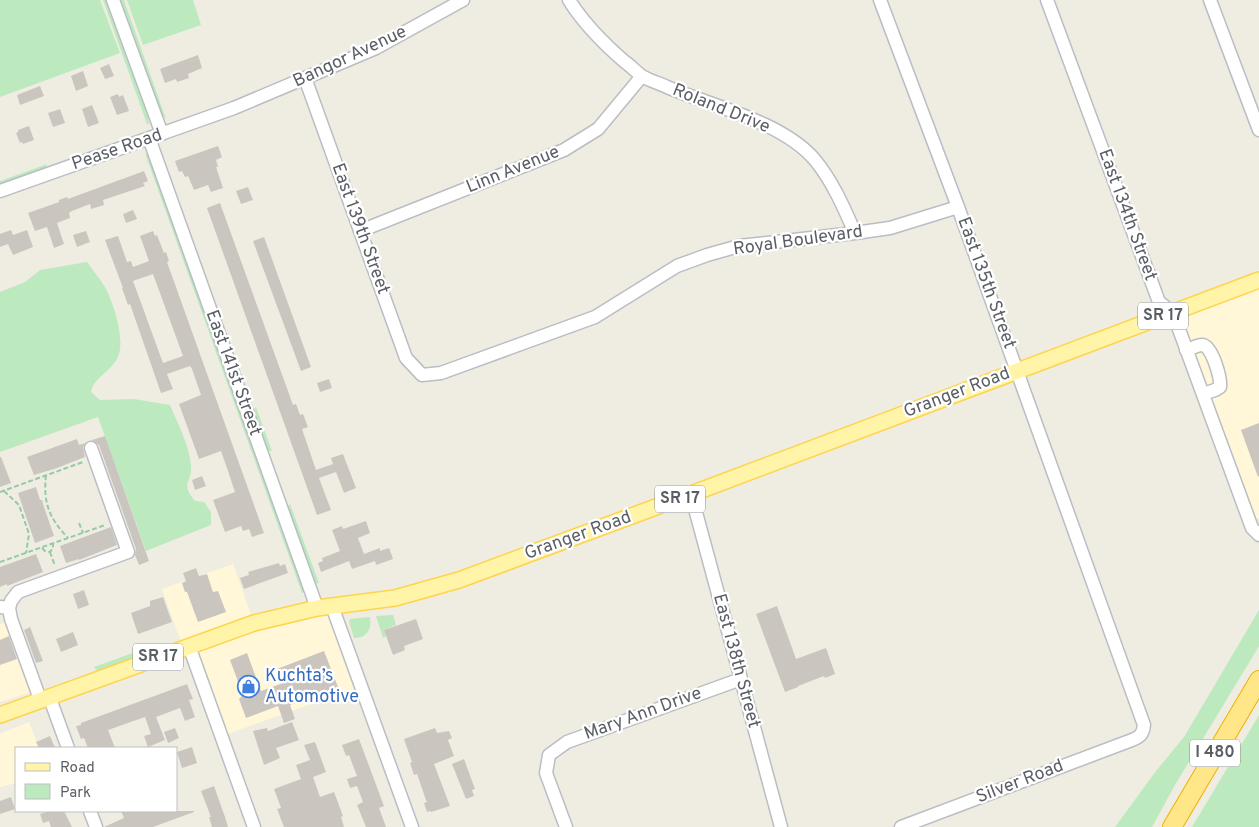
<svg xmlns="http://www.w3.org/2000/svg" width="1259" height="827" font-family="Overpass,sans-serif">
<rect width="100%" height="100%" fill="#efede2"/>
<path fill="#fff7d7" d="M1259,280V518L1250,521L1173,313Z
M233,564L254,623L332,606L361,686L353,689V691L342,693L222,736L178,634L162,589Z
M6,622L32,692L0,702V624Z
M29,722L39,748H16V783L0,787V734Z"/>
<path fill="#bce9be" d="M0,0H100L120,53L0,97Z
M103,0H106L148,116L149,124H147Z
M121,0H124L166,119L160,112Z
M127,0H193L201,25L143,45Z
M146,153L152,163L303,589L304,592L302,593L146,156Z
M47,164L45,169L0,185V181Z
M87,262C94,272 102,281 107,291C115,308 126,343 117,359C109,373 94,377 91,392L100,400L134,399L170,405C178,424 189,445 191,465C193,483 179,482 195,501L204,502L211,512V525L146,551L98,417L0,452V292L25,282L40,270Z
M256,407L272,451H268L253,411Z
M290,504L319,583L315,584L287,507Z
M1259,610V646L1175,785L1152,827H1115L1156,771L1184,737Z
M393,615L396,625L384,630L386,636L383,638L376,616Z
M370,617C372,629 367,638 354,638L349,622L350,619Z
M141,650L142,655L97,671L94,667Z
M1259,715V827H1192Z"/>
<path fill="#cac6bf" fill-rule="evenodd" d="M198,55L202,68L188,74L189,78L177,82L176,79L165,83L160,69Z
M109,64L114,76L105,79L100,68Z
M83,71L88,86L76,91L71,76Z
M40,86L44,96L20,105L17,95Z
M118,94L119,97L123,95L129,111L117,115L110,97Z
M92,105L99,123L88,127L82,109Z
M60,109L65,123L53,127L48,113Z
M29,126L34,140L23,144L22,142L20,143L16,133L18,132V130Z
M218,146L222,157L216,160L218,167H216L223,188L211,192L208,185L194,190L188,176L185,177L182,171L179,172L175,161Z
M144,171L148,181L143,183L145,186L103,200L104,205L91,209L90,204L72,211L69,213L70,218L57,223L64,244L54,248L47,227L35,231L28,213L59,202V200L67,197L68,199Z
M248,187L253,200L241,204L236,191Z
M220,203L293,405L296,404L300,415L303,414L308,427L302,429L316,470L333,464L331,458L343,454L356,488L344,493L336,472L319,478L331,510L317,515L207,208Z
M133,210L137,219L126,223L123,214Z
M11,230L13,235L27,230L33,247L13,255L8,244L0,247V234Z
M86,231L90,242L77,247L73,235Z
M153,231L155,236L157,235L164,253L166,252L169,261L167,262L264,533L252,537L249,529L243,531L241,526L225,532L213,500L235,492L229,474L221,451L199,459L179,404L201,395L192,369L190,366L167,374L173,389L161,393L130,304L128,305L122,288H123L105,240L118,236L127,262L131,261L133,267L149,261L140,236ZM153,274L183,356L163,363L133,281Z
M264,237L311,367L301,371L253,241Z
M329,379L332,388L320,392L317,383Z
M1259,423V476L1258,477L1241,430Z
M105,436L149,561L139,565L135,555L136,549L99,445L92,440Z
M77,439L79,445L85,443L83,447L85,457L57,468L34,475L27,457Z
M0,457H1L11,483L0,487Z
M202,476L206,486L195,490L192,480Z
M36,487L40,500H42L43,504L54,536L35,543L18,493Z
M366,521L370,533L358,538L364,554L380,548V551L389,548L393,559L376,565L375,561L352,569L349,561L321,572L318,563L323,561L322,558L340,551L332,530L342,526L343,529Z
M111,527L117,545L79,560V559L66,563L60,546Z
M36,554L43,572L7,586V584L0,587V567Z
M279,563L280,566L285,564L288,573L244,589L240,578L249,575L248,572Z
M196,568L199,576L207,574L213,592L218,591L226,612L198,622L187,592H185L182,583L186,581L183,573Z
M84,590L89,605L78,609L73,594Z
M163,597L172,622L138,634L131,613L150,606V601Z
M777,606L796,659L826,648L835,674L825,678L824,676L798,686V687L785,692L756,614Z
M416,619L423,639L404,646L405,650L393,655L384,630Z
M30,627L43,661L36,663L24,630Z
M73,632L78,645L61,652L56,639Z
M9,636L17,659L0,665V640Z
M324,651L338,687L290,705L295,719L284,723L278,706L246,718L239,699L243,695L230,660L247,653L261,691L283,683L277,669Z
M187,684L193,699L189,700L195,717L185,721L180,708L156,717L165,740L148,747L144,736L151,734L145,717L108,730L115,748H88L84,738L81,739L76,726L81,725V723Z
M292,722L299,740L276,748L280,758L264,765L253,731L267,728L268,731Z
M175,728L179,738L168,743L164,732Z
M435,728L437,733L449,731L452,738L448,740L454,756L434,764L450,806L431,812L430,811L427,812L424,803L427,802L426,800L417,774L414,775L410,763L412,762L404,739Z
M50,736L55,748H39L36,742Z
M359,739L384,806L379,808L386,827H366L357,805L363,802L357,786L350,788L347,779L357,776L349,755L346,756L342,745Z
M315,742L326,772L313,777L320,797L334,792L343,816L341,817L344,827H284L277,809L281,808L274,789L301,779L296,765L310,760L304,745Z
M192,747L197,763L182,768L177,752Z
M464,759L475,789L472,790L474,796L466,799L452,764Z
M214,786L225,817L228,827H212L209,817H211L201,791Z
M11,797L15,809L0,814V801Z
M50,811H64L72,827H51L49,821L43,823L40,814Z
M121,811H194V812L153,827H104L124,818Z"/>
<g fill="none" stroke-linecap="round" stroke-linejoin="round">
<defs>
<path id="minor" d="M113,0L162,134
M569,0C584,24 603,43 625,62C631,66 636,72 642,76C650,81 659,83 667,87C712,106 783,122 815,160C833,182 844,208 855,233
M880,0L958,207L1144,725C1143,734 1140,737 1132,740L901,827
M1047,0L1159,302L1173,313L1252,528L1259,535
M1210,0L1259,130
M305,78L406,358L422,375L441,373L595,317L677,266L707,255L739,246L855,233L890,228L958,207
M149,138L317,608
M0,191L234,108L376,48L463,0
M360,231L564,150L598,129L642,76
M1186,350C1191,349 1197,345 1202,345C1212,345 1221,378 1220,387L1215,390L1203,394
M691,494L781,827
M332,606L412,827
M0,607L9,608L11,619L40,699
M9,608L11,601L18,592L128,552L91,448
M189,646L254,827
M49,696L68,748
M90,811L96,827
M566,827L546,773L549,755L567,742L741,679"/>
<path id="major" d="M0,715L254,623L317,608L395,598L459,580L691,494L1259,280"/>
<path id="highway" d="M1172,827L1259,680"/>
</defs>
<use href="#minor" stroke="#babdc3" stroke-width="15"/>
<use href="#major" stroke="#fed44c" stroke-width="18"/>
<use href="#highway" stroke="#f1b000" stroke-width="20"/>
<path stroke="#94caa6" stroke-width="2" stroke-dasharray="5 2.5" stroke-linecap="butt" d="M46,475C43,503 49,518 68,538
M4,491L19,505L29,534L26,553
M0,492L83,462
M79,523L83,533
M42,548L45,551L50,552L53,548V543
M50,552L55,566
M0,562L105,525"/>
<use href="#minor" stroke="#fff" stroke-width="12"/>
<use href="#major" stroke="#fff4a7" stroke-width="15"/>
<use href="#highway" stroke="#ffe689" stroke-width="18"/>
</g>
<defs>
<symbol id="shop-ring" viewBox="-11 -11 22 22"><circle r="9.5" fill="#fff" stroke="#3f7fe0" stroke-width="1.5"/><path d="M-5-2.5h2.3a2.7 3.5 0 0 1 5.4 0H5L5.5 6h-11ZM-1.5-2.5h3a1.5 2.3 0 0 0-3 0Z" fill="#3f7fe0"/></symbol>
</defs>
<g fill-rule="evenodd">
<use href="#shop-ring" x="236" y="674" width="25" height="25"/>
</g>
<g text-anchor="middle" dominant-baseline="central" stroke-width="4.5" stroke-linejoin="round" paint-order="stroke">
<g fill="#fff" stroke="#8c8f93" stroke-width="1">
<rect x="1138" y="302.5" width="50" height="27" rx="4"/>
<rect x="655" y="485.5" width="50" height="27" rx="4"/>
<rect x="133" y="643.5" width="50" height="27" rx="4"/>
<rect x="1190" y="739.5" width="50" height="27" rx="4"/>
</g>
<g font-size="16" font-weight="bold" fill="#5a5f65">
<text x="1163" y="316">SR 17</text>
<text x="680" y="499">SR 17</text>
<text x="158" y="657">SR 17</text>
<text x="1215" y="753">I 480</text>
</g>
<g font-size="18" fill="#5a5f65" stroke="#fff">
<text transform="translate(350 57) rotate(-25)">Bangor Avenue</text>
<text transform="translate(721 109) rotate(22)">Roland Drive</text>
<text transform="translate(117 150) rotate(-19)">Pease Road</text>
<text transform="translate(513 170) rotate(-22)">Linn Avenue</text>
<text transform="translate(1127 215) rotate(70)">East 134th Street</text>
<text transform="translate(360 229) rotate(70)">East 139th Street</text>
<text transform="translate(798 241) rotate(-8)">Royal Boulevard</text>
<text transform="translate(986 283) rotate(70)">East 135th Street</text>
<text transform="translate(233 373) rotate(70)">East 141st Street</text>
<text transform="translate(957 393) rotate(-21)">Granger Road</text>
<text transform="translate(578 536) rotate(-20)">Granger Road</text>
<text transform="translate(736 661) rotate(75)">East 138th Street</text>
<text transform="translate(643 714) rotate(-20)">Mary Ann Drive</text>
<text transform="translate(1020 782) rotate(-21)">Silver Road</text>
</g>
<g font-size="18" fill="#366cbe" stroke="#fff" text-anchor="start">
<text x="265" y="676">Kuchta’s<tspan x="265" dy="21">Automotive</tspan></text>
</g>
</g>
<rect x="15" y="747" width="162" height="65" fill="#ffffff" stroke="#bdbfc1"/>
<rect x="25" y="763" width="25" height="8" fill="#fff4a7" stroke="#bdbfc1"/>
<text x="60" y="772" font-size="15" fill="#5a5f65">Road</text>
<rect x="25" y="784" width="25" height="15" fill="#bce9be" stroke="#bdbfc1"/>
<text x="60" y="797" font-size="15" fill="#5a5f65">Park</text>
</svg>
